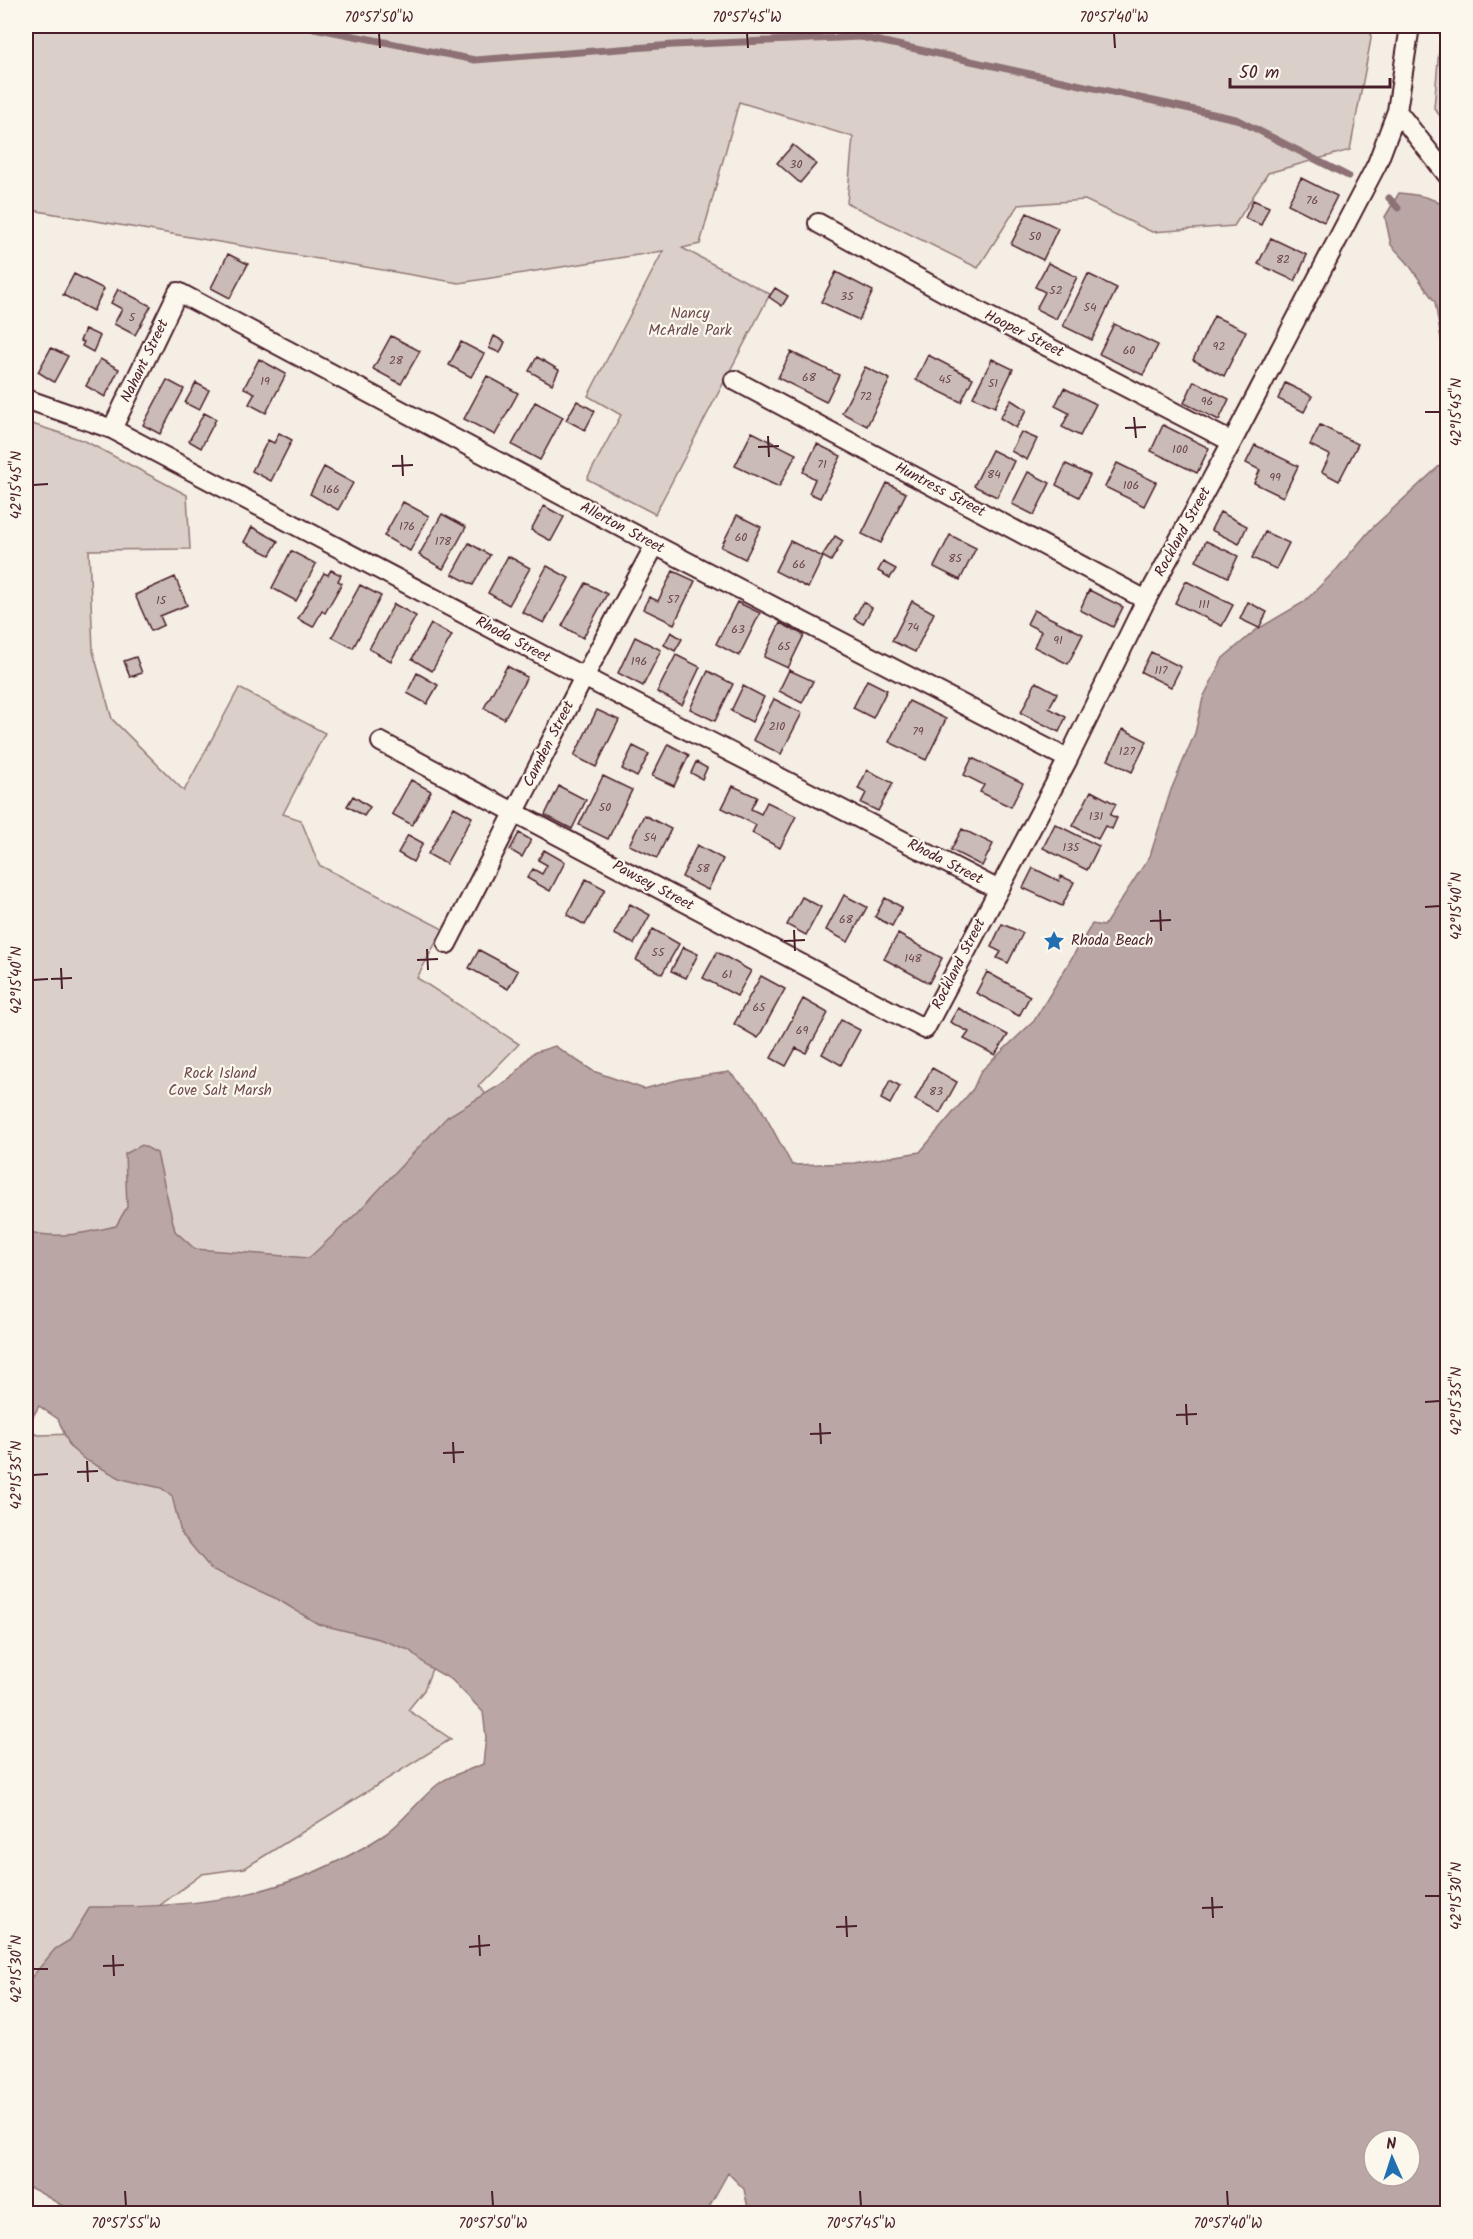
<svg xmlns="http://www.w3.org/2000/svg" width="1473" height="2239" font-family="Kalam,sans-serif">
<rect width="100%" height="100%" fill="#f4eee4"/>
<filter id="ink" filterUnits="userSpaceOnUse"><feTurbulence type="fractalNoise" baseFrequency=".0167" numOctaves="2"/><feDisplacementMap in="SourceGraphic" scale="12" xChannelSelector="R" yChannelSelector="G"/><feConvolveMatrix kernelMatrix="1 2 1 2 8 2 1 2 1" color-interpolation-filters="sRGB"/></filter>
<g filter="url(#ink)">
<path fill="#dbd0c9" stroke="#92787a" stroke-width="1.5" d="M26,26H1370L1371,39L1350,150L1268,173L1234,226L1152,232L1085,200L1018,205L978,268L847,203L853,137L739,102L700,244L682,248L770,294L655,514L587,479L621,415L588,396L663,251L459,283L26,209Z
M1441,26H1447V125L1434,108Z
M26,422L85,441L187,495L190,549L89,550L93,651L112,719L184,791L239,688L325,733L283,814L301,820L319,865L443,929L417,978L519,1044L478,1086L522,1130L309,1258L26,1356Z
M26,1431L39,1435L118,1433L396,1632L433,1666L424,1690L408,1710L451,1739L245,1868L202,1874L26,2005Z"/>
<path fill="#baa7a5" stroke="#8d7174" stroke-width="1.5" fill-rule="evenodd" d="M1399,193C1415,195 1438,196 1447,211V375L1435,302L1407,262L1391,245L1385,217Z
M1447,459V2213H749L744,2189L728,2173L705,2214H80C60,2207 45,2193 26,2186V1984L55,1949L70,1940L90,1907C203,1908 288,1897 384,1835C405,1821 420,1797 441,1782C453,1774 470,1770 483,1764L486,1737L483,1712L452,1680L427,1666L409,1650L379,1639L318,1624L277,1599L211,1569L181,1533L172,1496L161,1488L122,1479L84,1459L70,1447L58,1419L39,1406L29,1423L26,1439V1231C58,1240 84,1233 116,1226L127,1207L125,1154L142,1145L157,1153L175,1231L195,1249L309,1258L358,1212L447,1117L510,1079L533,1053L555,1046L593,1071L644,1089L681,1079L729,1072L755,1097L792,1165L854,1163L920,1152L973,1089L981,1071L1034,1021L1092,924L1104,926L1150,856L1171,790L1195,733L1203,698L1223,658L1256,630L1304,602L1337,569L1371,529ZM1374,2140H1410V2176H1374Z"/>
<g fill="none" stroke-linecap="round" stroke-linejoin="round">
<path stroke="#8d7174" stroke-width="7" d="M44,26H83
M304,26L475,60L673,45L861,37L1236,119L1348,176
M1389,198L1398,208"/>
</g>
<path fill="#cabbb6" stroke="#4a1f2b" stroke-width="1.5" d="M793,145L816,164L800,183L777,163Z
M1301,178L1337,196L1324,222L1288,204Z
M1253,200L1269,207L1261,225L1245,218Z
M1027,213L1058,228L1043,260L1011,244Z
M1271,238L1307,255L1295,281L1258,264Z
M228,254L248,264L230,298L211,288Z
M1048,263L1077,277L1056,319L1036,309L1045,292L1035,287Z
M836,272L873,291L859,320L821,302Z
M74,274L104,289L93,311L63,295Z
M1088,274L1117,288L1092,340L1063,326Z
M775,288L788,296L782,306L769,297Z
M118,289L151,306L135,335L114,324L122,309L111,303Z
M1214,316L1246,331L1224,376L1193,360Z
M1114,324L1158,345L1143,375L1099,354Z
M85,329L100,336L93,352L82,346L84,342L80,341Z
M391,336L420,351L401,384L373,369Z
M494,336L505,342L500,353L489,348Z
M461,342L484,354L471,377L449,365Z
M51,348L68,356L54,382L38,372Z
M791,352L839,375L826,402L778,378Z
M928,355L973,378L961,402L916,380Z
M537,357L559,370L552,384L529,371Z
M100,359L119,369L105,397L86,386Z
M259,359L286,374L266,413L249,404L255,393L244,388Z
M992,359L1013,369L995,407L973,397Z
M865,367L890,379L867,426L842,413Z
M487,376L518,393L495,435L464,419Z
M167,380L184,389L160,434L143,425Z
M1194,381L1229,399L1219,420L1184,403Z
M196,383L209,390L199,410L185,403Z
M1285,383L1312,396L1304,412L1278,399Z
M1064,388L1096,404L1080,436L1062,427L1069,413L1055,406Z
M1011,400L1027,410L1016,428L1000,418Z
M577,401L595,411L585,430L566,420Z
M535,402L563,417L540,460L512,445Z
M204,413L216,419L201,448L189,441Z
M1163,425L1209,448L1197,473L1151,451Z
M1320,425L1358,444L1339,481L1322,472L1330,455L1310,445Z
M752,432L796,454L779,487L735,466Z
M1021,432L1037,439L1027,460L1011,451Z
M279,433L292,440L271,481L252,471L268,440L274,443Z
M817,444L841,456L820,498L809,493L815,479L803,472Z
M1255,445L1298,466L1283,497L1254,483L1260,470L1246,463Z
M992,450L1014,461L997,497L974,486Z
M1117,463L1156,482L1144,506L1105,487Z
M1066,464L1090,475L1079,497L1056,485Z
M324,467L353,483L338,510L310,494Z
M1028,472L1050,483L1034,515L1012,504Z
M887,483L906,493L881,543L862,534Z
M403,502L429,516L410,551L384,536Z
M544,506L564,517L551,541L531,530Z
M1220,512L1247,526L1239,544L1211,530Z
M442,514L466,527L443,569L419,555Z
M737,515L761,527L745,559L721,547Z
M252,527L278,541L270,555L244,542Z
M1265,532L1289,543L1276,569L1252,558Z
M950,535L976,548L960,580L934,567Z
M835,536L843,541L831,561L822,556Z
M790,541L823,557L808,588L775,571Z
M1206,541L1238,556L1228,577L1196,561Z
M469,543L490,555L473,585L452,574Z
M291,551L316,564L296,601L272,588Z
M508,556L530,568L509,605L488,593Z
M883,562L896,569L890,578L878,571Z
M547,566L569,578L544,623L522,612Z
M331,570L341,575L338,581L342,583L325,613L322,611L313,627L298,619L324,573L328,575Z
M673,571L695,581L674,624L643,609L649,597L658,601Z
M175,577L187,605L160,616L164,625L151,631L135,595Z
M1186,581L1233,605L1222,626L1175,603Z
M586,583L607,594L583,638L562,626Z
M360,585L381,596L353,648L332,637Z
M1089,590L1123,607L1113,627L1080,610Z
M912,601L934,613L915,652L892,641Z
M737,602L760,613L739,656L716,644Z
M863,602L872,608L863,624L854,619Z
M1248,602L1267,612L1259,628L1240,619Z
M394,604L416,616L391,661L369,649Z
M1034,610L1083,634L1068,664L1034,647L1041,631L1027,624Z
M780,623L804,635L788,668L764,657Z
M431,624L452,635L432,671L412,659Z
M671,632L682,639L675,651L664,645Z
M635,637L661,650L643,686L618,673Z
M1151,652L1181,667L1171,687L1141,672Z
M676,655L700,667L682,705L657,692Z
M136,657L142,673L130,677L124,661Z
M507,666L527,677L504,719L484,708Z
M789,670L813,681L802,703L779,691Z
M708,671L733,684L715,721L690,709Z
M417,673L438,685L427,704L407,693Z
M867,680L887,690L873,718L853,708Z
M1036,682L1057,693L1049,708L1066,717L1059,732L1021,713Z
M743,686L764,697L752,722L731,711Z
M774,699L802,713L781,754L753,740Z
M909,701L946,719L926,760L889,742Z
M597,710L619,720L596,767L574,756Z
M1123,729L1147,741L1132,772L1108,760Z
M668,744L689,755L674,786L652,776Z
M633,746L649,754L637,777L622,769Z
M972,758L1023,783L1011,807L980,792L984,785L964,775Z
M696,762L707,768L702,779L691,773Z
M867,770L893,783L878,811L861,803L866,793L858,789Z
M603,776L632,790L608,839L579,825Z
M411,780L431,791L412,825L392,814Z
M559,786L586,800L572,829L545,815Z
M733,786L757,797L751,809L761,814L767,802L796,816L780,848L752,833L756,825L722,808Z
M1091,791L1116,804L1110,815L1117,818L1112,829L1105,826L1098,839L1073,826Z
M353,796L370,807L364,816L347,806Z
M454,807L472,817L446,864L428,854Z
M644,815L671,829L657,858L629,845Z
M1055,824L1099,846L1087,870L1043,848Z
M962,829L993,844L982,866L951,850Z
M519,833L531,840L522,857L510,850Z
M408,835L423,843L413,862L398,853Z
M697,845L723,859L708,890L682,877Z
M544,850L565,862L550,891L527,878L533,869L542,874L547,865L538,860Z
M1033,868L1059,881L1061,876L1074,882L1062,906L1023,888Z
M586,879L605,889L585,925L567,915Z
M844,895L867,907L848,942L826,930Z
M802,897L821,907L806,935L787,925Z
M885,898L902,907L892,926L875,917Z
M630,904L650,915L634,944L614,934Z
M1002,924L1023,933L1008,963L997,958L1001,952L991,947Z
M653,929L679,944L662,974L636,960Z
M898,934L942,958L929,983L884,959Z
M683,947L698,954L686,978L671,971Z
M479,950L518,971L508,989L469,968Z
M717,952L751,971L737,996L703,978Z
M987,972L1030,996L1019,1016L976,993Z
M761,976L785,989L758,1038L734,1024Z
M803,999L828,1013L806,1053L796,1048L786,1066L771,1058Z
M958,1008L1008,1035L995,1055L964,1039L969,1032L950,1022Z
M841,1020L860,1030L841,1065L822,1054Z
M932,1068L957,1082L940,1113L915,1100Z
M890,1080L900,1086L890,1104L881,1099Z"/>
<g fill="none" stroke-linecap="round" stroke-linejoin="round">
<defs>
<path id="minor" d="M1397,111L1448,176
M818,223L982,313L1232,442
M734,380L1146,600
M26,399L112,429L584,677L997,889
M112,429L178,292L655,545L1068,759
M381,742L925,1029L1068,759L1146,600L1232,442L1377,164L1397,111L1410,26
M447,944L584,677L655,545"/>
</defs>
<use href="#minor" stroke="#4a1f2b" stroke-width="22"/>
<use href="#minor" stroke="#fbf7ec" stroke-width="18"/>
</g>
</g>
<path fill="none" stroke="#4a1f2b" stroke-width="2" d="M379,33L380,48M747,33L748,48M1114,33L1115,48M1425,412H1440M1134,417L1136,438M1125,428L1146,427M768,436L769,457M758,447L779,446M402,455L403,476M392,466L413,465M33,485L48,484M1425,907L1440,906M1160,910L1161,931M1150,921L1171,920M794,930L795,951M784,941L805,940M427,949L428,970M417,960L438,959M61,968L62,989M51,979L72,978M33,980L48,979M1425,1402L1440,1401M1186,1404L1187,1425M1176,1415L1197,1414M820,1423L821,1444M810,1434L831,1433M453,1442L454,1463M443,1453L464,1452M87,1461L88,1482M77,1472L98,1471M33,1475L48,1474M1425,1896H1440M1212,1897L1213,1918M1202,1908L1223,1907M846,1916L847,1937M836,1927L857,1926M479,1935L480,1956M469,1947L490,1945M113,1955L114,1976M103,1966L124,1965M33,1969H48M125,2191L126,2206M492,2191L493,2206M860,2191L861,2206M1227,2191L1228,2206"/>
<defs>
<symbol id="sight-bare" viewBox="-9 -9 18 18"><path d="M0-6L1.8-2.2L6-1.7L2.9 1.2L3.7 5.4L0 3.3L-3.7 5.4L-2.9 1.2L-6-1.7L-1.8-2.2Z" fill="#1f6fb2" stroke="#fbf7ec" stroke-width="2.5" paint-order="stroke"/></symbol>
</defs>
<g fill-rule="evenodd">
<use href="#sight-bare" x="1039" y="926" width="30" height="30"/>
</g>
<g text-anchor="middle" dominant-baseline="central" stroke-width="4.5" stroke-linejoin="round" paint-order="stroke">
<g font-size="12" fill="#6a464e">
<text x="796" y="164">30</text>
<text x="1312" y="200">76</text>
<text x="1035" y="236">50</text>
<text x="1283" y="259">82</text>
<text x="1056" y="290">52</text>
<text x="847" y="296">35</text>
<text x="1090" y="307">54</text>
<text x="132" y="317">5</text>
<text x="1219" y="346">92</text>
<text x="1129" y="350">60</text>
<text x="396" y="360">28</text>
<text x="809" y="377">68</text>
<text x="945" y="379">45</text>
<text x="265" y="381">19</text>
<text x="993" y="383">51</text>
<text x="866" y="396">72</text>
<text x="1207" y="401">96</text>
<text x="1180" y="449">100</text>
<text x="822" y="464">71</text>
<text x="994" y="474">84</text>
<text x="1275" y="477">99</text>
<text x="1131" y="485">106</text>
<text x="331" y="489">166</text>
<text x="407" y="526">176</text>
<text x="741" y="537">60</text>
<text x="443" y="541">178</text>
<text x="955" y="558">85</text>
<text x="799" y="564">66</text>
<text x="673" y="599">57</text>
<text x="161" y="600">15</text>
<text x="1204" y="604">111</text>
<text x="913" y="627">74</text>
<text x="738" y="629">63</text>
<text x="1058" y="640">91</text>
<text x="784" y="646">65</text>
<text x="639" y="661">196</text>
<text x="1161" y="670">117</text>
<text x="777" y="726">210</text>
<text x="918" y="731">79</text>
<text x="1127" y="751">127</text>
<text x="605" y="807">50</text>
<text x="1096" y="816">131</text>
<text x="650" y="837">54</text>
<text x="1071" y="847">135</text>
<text x="703" y="868">58</text>
<text x="846" y="919">68</text>
<text x="658" y="952">55</text>
<text x="913" y="958">148</text>
<text x="727" y="974">61</text>
<text x="759" y="1007">65</text>
<text x="802" y="1030">69</text>
<text x="936" y="1091">83</text>
</g>
<g font-size="15" fill="#6e4b52" stroke="#fbf7ec">
<text x="690" y="314">Nancy<tspan x="690" dy="17">McArdle Park</tspan></text>
<text x="220" y="1074">Rock Island<tspan x="220" dy="17">Cove Salt Marsh</tspan></text>
</g>
<g font-size="15" fill="#4a1f2b" stroke="#fbf7ec">
<text transform="translate(1024 334) rotate(27)">Hooper Street</text>
<text transform="translate(145 361) rotate(-64)">Nahant Street</text>
<text transform="translate(940 490) rotate(28)">Huntress Street</text>
<text transform="translate(622 528) rotate(28)">Allerton Street</text>
<text transform="translate(1183 532) rotate(-61)">Rockland Street</text>
<text transform="translate(513 640) rotate(28)">Rhoda Street</text>
<text transform="translate(549 744) rotate(-63)">Camden Street</text>
<text transform="translate(945 862) rotate(27)">Rhoda Street</text>
<text transform="translate(653 886) rotate(28)">Pawsey Street</text>
<text transform="translate(959 964) rotate(-63)">Rockland Street</text>
</g>
<g font-size="15" fill="#4a1f2b" stroke="#fbf7ec" text-anchor="start">
<text x="1071" y="941">Rhoda Beach</text>
</g>
</g>
<rect width="1473" height="2239" fill="none" stroke="#fbf7ec" stroke-width="66"/>
<g transform="translate(1392 2158) rotate(357)"><circle r="28" fill="#fbf7ec" stroke="#b4a19f" stroke-width="1.5"/>
<path d="M0-4.5L10 22L0 15L-10 22Z" fill="#1f6fb2"/>
<text y="-9" font-size="16" font-weight="bold" text-anchor="middle" fill="#4a1f2b">N</text>
</g>
<path d="M1230 78v9h160v-9" fill="none" stroke="#4a1f2b" stroke-width="3"/>
<text x="1239" y="78" font-size="18" fill="#4a1f2b" stroke="#fbf7ec" stroke-width="4.5" paint-order="stroke">50 m</text>
<rect x="33" y="33" width="1407" height="2173" fill="none" stroke="#4a1f2b" stroke-width="2"/>
<g font-size="15" text-anchor="middle" fill="#4a1f2b">
<text x="379" y="22">70°57'50"W</text>
<text x="747" y="22">70°57'45"W</text>
<text x="1114" y="22">70°57'40"W</text>
<text transform="translate(1456 412) rotate(-90)" y="5">42°15'45"N</text>
<text transform="translate(16 485) rotate(-90)" y="5">42°15'45"N</text>
<text transform="translate(1456 906) rotate(-90)" y="5">42°15'40"N</text>
<text transform="translate(16 980) rotate(-90)" y="5">42°15'40"N</text>
<text transform="translate(1456 1401) rotate(-90)" y="5">42°15'35"N</text>
<text transform="translate(16 1475) rotate(-90)" y="5">42°15'35"N</text>
<text transform="translate(1456 1896) rotate(-90)" y="5">42°15'30"N</text>
<text transform="translate(16 1969) rotate(-90)" y="5">42°15'30"N</text>
<text x="126" y="2228">70°57'55"W</text>
<text x="493" y="2228">70°57'50"W</text>
<text x="861" y="2228">70°57'45"W</text>
<text x="1228" y="2228">70°57'40"W</text>
</g>
</svg>
